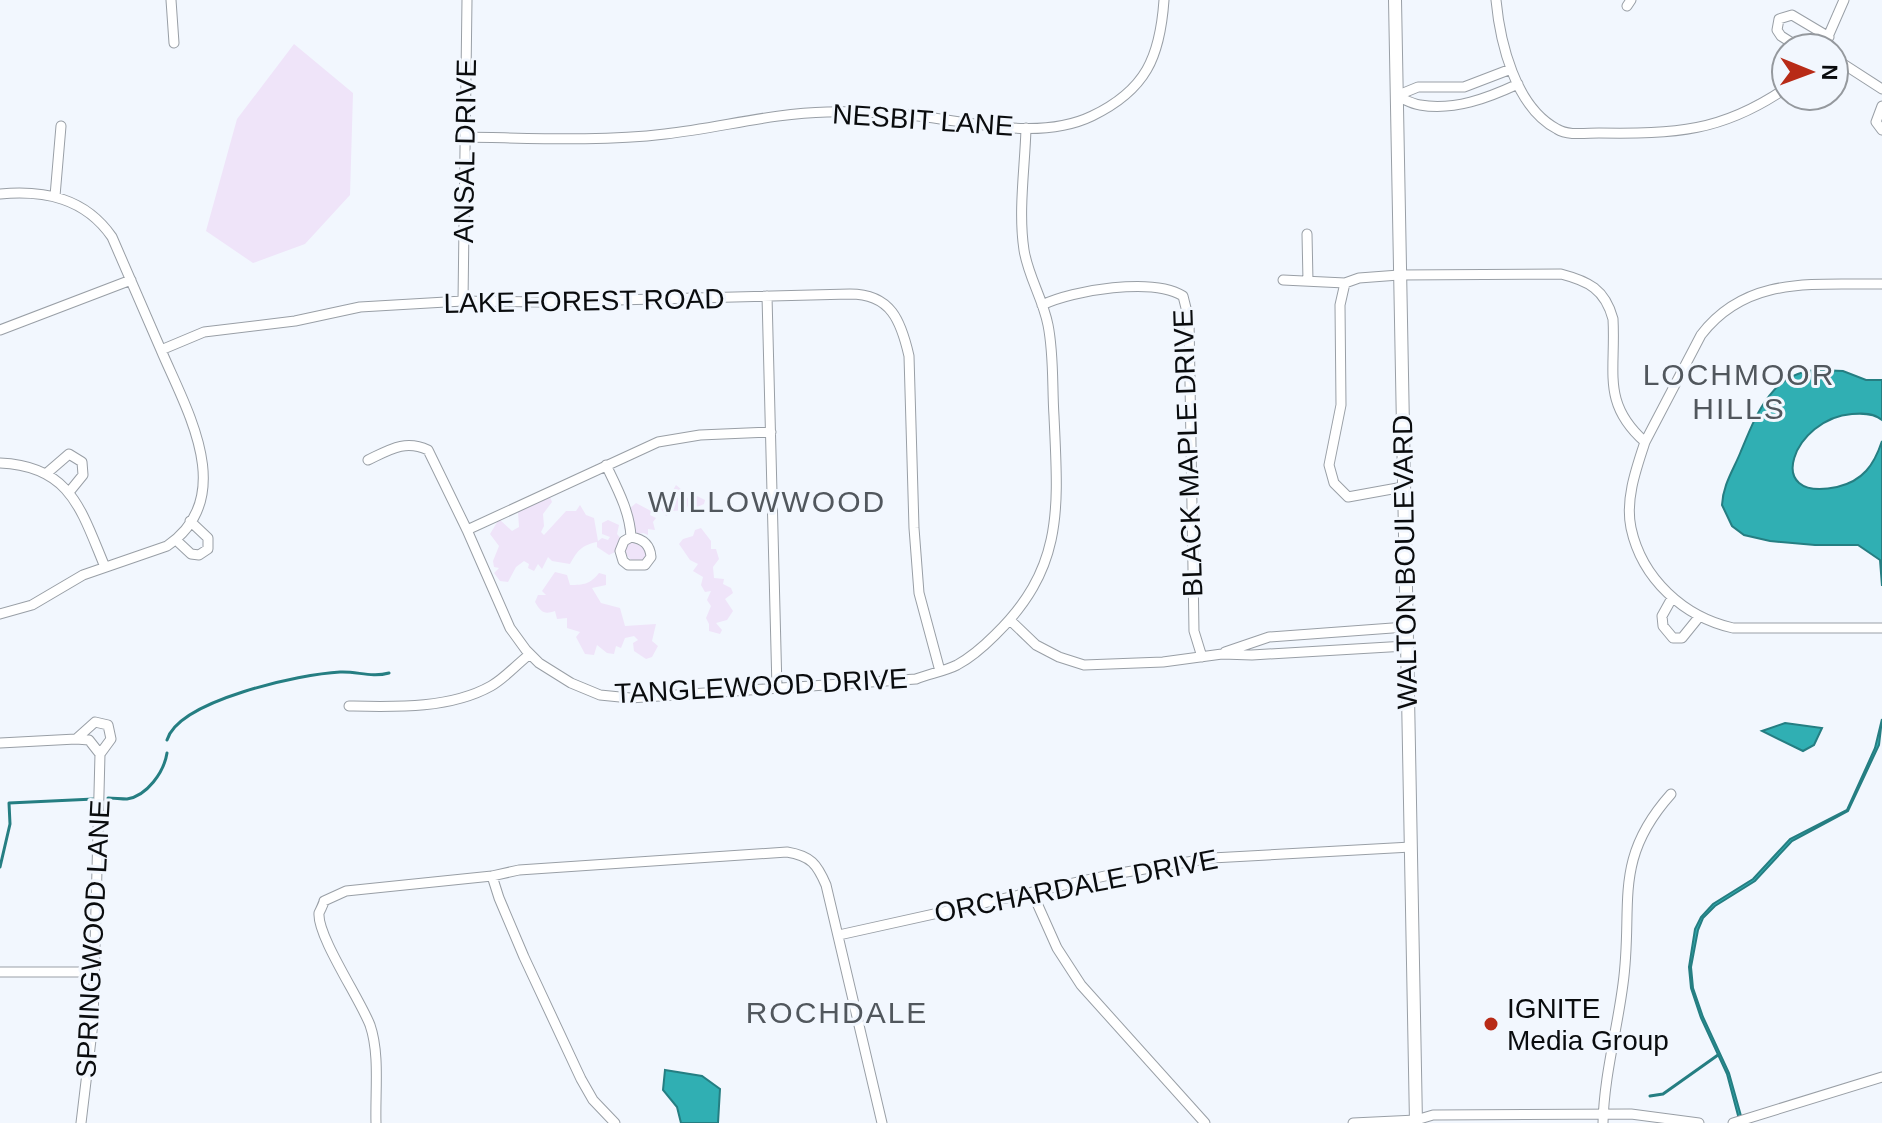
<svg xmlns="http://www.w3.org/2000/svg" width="1882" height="1123" font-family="Helvetica,sans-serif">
<rect width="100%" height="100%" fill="#f2f7fe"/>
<path fill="#efe4f9" d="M294,44L353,93L350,195L305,244L253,263L206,231L237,119Z
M676,485L682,490L679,496L686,500L689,496L693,498L697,496L705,500L704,504L697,507L695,504L689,503L686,510L673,511L666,516L661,509L668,504L671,506L678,497L672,492Z
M550,497L552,502L543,514L544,526L541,532L544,535L566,511H576L580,505L586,515L594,518L598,541L602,538L608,540L610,537L602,534V523L608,520L619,525L617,534L622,540L615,552L609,555L597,547V542C582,545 577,551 570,564L552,561L548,557L542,569L538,564L534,571L528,568L529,564L524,561L516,567L508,582L500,581L494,573L499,568L494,567L493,561L499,546L490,534L499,519L512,531L519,527L518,512Z
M636,503L651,511L650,515L656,518L653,522L655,530L648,529V535L643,533L635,535L624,529L628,510Z
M701,528L711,541V549H716L719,559L713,567L714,578L724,579L723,584L731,588L733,593L725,599L733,611L727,620L716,623L722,630L720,634L709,631V624L706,618L711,606L707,600L711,591L705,592L701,585L703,577L693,571L698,564L690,560L679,544L683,539L693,536L695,530Z
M628,541L645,547L649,554L640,564C631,561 626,557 624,547Z
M555,572L567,575L570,585C584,585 590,584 599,573L606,575V585L592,588L601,603L620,608L625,626L656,624L652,641L658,646L652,657L646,659L634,651L633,643L638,640L634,636L625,638L621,648L616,646L614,654L607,653L597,645L594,655L585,654L576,637L580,632L567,628V618L557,619L555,611C544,615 541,612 535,602L538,595H546L542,591Z"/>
<path fill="#30afb3" stroke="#257e82" stroke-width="2" d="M1819,370L1843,371L1866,380H1882V420C1874,413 1863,413 1852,414C1794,418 1761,503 1837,487C1863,481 1874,465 1882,441V586L1880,560L1858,545H1815L1770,541L1744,535L1732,526L1722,505C1723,484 1734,469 1741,451C1756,415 1772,371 1819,370Z
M1882,719L1879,745L1848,811L1792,841L1755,881L1715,906L1703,918L1698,930L1691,967L1693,988L1703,1017L1729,1073L1743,1123H1740L1727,1074L1701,1018L1691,988L1689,967L1695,929L1701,917L1713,904L1753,879L1790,839L1847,810L1875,748Z
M1785,723L1822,728L1814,745L1803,751L1762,731Z
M665,1070L702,1076L720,1089L718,1123H681L677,1107L663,1090Z"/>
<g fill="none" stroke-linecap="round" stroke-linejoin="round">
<path stroke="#257e82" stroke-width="3" d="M167,740C179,700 301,674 340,672C357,671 371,678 389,673
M108,798C114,798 121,799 127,799C147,796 164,772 167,753
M0,867L10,824L9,803L94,799
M1650,1096L1663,1094L1718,1055"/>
<defs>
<path id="minor" d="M171,0L174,43
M1496,0C1500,42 1515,107 1557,129C1568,136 1586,133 1599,133C1675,134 1722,132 1786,88
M1627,6L1631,0
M1800,48L1781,36L1777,30L1779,19L1792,15L1829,37
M1823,48L1844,0
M1834,58L1882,89
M1396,96C1404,99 1412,104 1420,105C1454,111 1488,98 1518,84
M1396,96L1418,87H1464L1511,69
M1882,106L1876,122L1882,130
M465,137C531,138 599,142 665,134C719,128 773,113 827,112C857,111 888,113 918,116C972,122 1040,141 1092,116C1146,90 1160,57 1164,0
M0,194C45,190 85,198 112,237L161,350L204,332L295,321L360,307L463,301L538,302L850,294C891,294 901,321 909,356L914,528L919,593L940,671
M55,196L61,126
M1307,234L1308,281
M1283,280L1345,283
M767,296L777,689
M463,301L467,0
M1042,305C1073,290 1153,277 1183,296L1189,320L1194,631L1202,657
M0,330L131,280
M1645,442L1701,335C1747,275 1814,285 1882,284
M368,460C389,450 405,439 428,450L467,530L510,628L526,650L539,663L571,683L600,695L630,698L916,679C929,674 945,671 957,665C970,658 984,646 995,635C1065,567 1058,507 1054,416C1052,386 1054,355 1048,325C1043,299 1028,276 1024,250C1018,211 1025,167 1026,128
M0,463C71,466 81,510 105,567
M606,465C617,488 630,512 631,537C643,539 650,544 651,557L645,565H628L623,561L620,551L624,541L631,537
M47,473L69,454L82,462L83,475L70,491
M1403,487L1348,497L1334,483L1329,465L1341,405L1340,305L1345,283L1359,278L1399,275L1561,274C1588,281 1605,289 1613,319C1616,372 1601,403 1645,442C1636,469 1625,500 1631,528C1642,579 1684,617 1733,628H1882
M467,530L658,442L700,435L771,432
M176,540L191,554L199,555L208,549V538L190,521
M1672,598L1662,616L1663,626L1673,638H1682L1699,617
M0,614L32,605L83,575L167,546C239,497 186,409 161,350
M1011,621L1036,645L1059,657L1084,665L1163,662L1222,654L1252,655L1406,646
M1225,652L1269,637L1406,627
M349,706C395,707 450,709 491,686C505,678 517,664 530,654
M76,739L95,722L108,725L111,739L100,754
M0,743L76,739L89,740L100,754
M492,876L499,898L524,957L581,1079L593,1100L615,1123
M1032,892L1057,948L1081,985L1205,1123
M839,935L1114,874L1212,858L1411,847
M0,972H94
M81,1123L93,1023L100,754
M376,1123C375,1092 380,1054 370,1025C360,999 317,936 319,913C320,911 324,902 324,901L346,891L492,876L519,870L787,852C811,856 817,864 826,885L882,1123
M1353,1123L1416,1120L1433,1115L1631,1114L1699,1123
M1603,1123C1604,1076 1617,1031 1623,984C1634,905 1611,861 1671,794
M1733,1123L1882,1077"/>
<path id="secondary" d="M1395,0L1416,1123"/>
</defs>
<use href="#minor" stroke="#999fa6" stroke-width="11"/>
<use href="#secondary" stroke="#999fa6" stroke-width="14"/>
<use href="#minor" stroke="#fff" stroke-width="9"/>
<use href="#secondary" stroke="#fff" stroke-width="12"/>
</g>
<circle fill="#b82b17" stroke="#f2f7fe" stroke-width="3" cx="1491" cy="1024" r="8"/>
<g text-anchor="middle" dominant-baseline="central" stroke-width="6" stroke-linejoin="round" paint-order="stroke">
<g font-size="28" fill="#0a0c0e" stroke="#f2f7fe">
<text transform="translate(923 120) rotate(4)">NESBIT LANE</text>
<text transform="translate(465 151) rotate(-89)">ANSAL DRIVE</text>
<text transform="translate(584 301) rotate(-1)">LAKE FOREST ROAD</text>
<text transform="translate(1188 453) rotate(-92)">BLACK MAPLE DRIVE</text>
<text transform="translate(1405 562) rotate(-91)">WALTON BOULEVARD</text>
<text transform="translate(761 686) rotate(-3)">TANGLEWOOD DRIVE</text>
<text transform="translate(1076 886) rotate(-11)">ORCHARDALE DRIVE</text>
<text transform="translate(93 939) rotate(-87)">SPRINGWOOD LANE</text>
</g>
<g font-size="28" fill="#0a0c0e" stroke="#f2f7fe" text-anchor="start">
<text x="1507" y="1008">IGNITE<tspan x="1507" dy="32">Media Group</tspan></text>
</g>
<g font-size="30" letter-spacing="2" fill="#51575d" stroke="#f2f7fe">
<text x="1739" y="374">LOCHMOOR<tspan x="1739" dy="34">HILLS</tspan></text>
<text x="767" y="501">WILLOWWOOD</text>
<text x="837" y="1012">ROCHDALE</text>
</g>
</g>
<g transform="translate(1810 72) rotate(91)"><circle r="38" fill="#f2f7fe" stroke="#95999e" stroke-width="2"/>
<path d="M0-6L14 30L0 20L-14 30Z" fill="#b82b17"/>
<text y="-12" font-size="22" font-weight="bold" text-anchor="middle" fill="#0a0c0e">N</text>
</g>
</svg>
